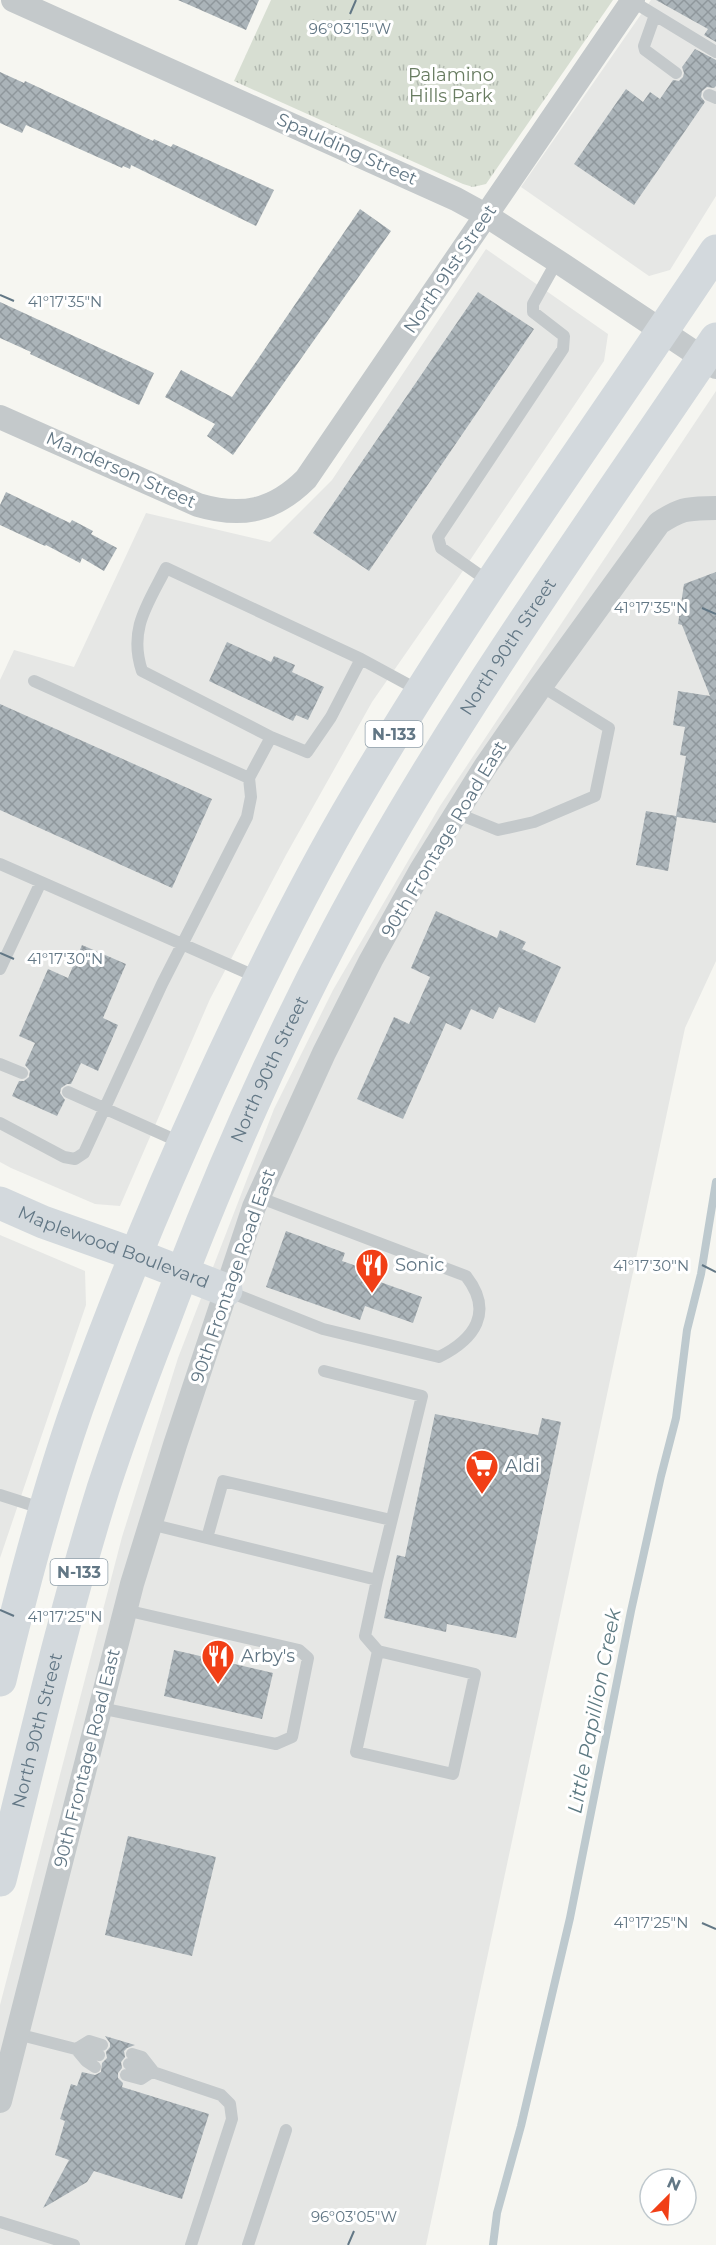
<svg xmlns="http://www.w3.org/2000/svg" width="716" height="2245" font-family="Montserrat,sans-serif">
<defs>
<pattern id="park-tufts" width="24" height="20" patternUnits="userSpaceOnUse" patternTransform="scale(1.5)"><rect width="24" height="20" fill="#d7ded2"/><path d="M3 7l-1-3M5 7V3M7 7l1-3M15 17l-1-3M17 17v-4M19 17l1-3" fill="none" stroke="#b2b9b0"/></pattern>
<pattern id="building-cross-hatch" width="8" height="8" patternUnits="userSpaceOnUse" patternTransform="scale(1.5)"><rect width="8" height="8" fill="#abb4b9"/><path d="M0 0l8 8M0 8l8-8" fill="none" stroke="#8f979c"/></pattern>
</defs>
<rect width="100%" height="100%" fill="#f6f6f1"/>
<path fill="#e6e7e5" d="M651,0H716V196L670,270L649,276L521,187Z
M486,249L608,334L604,361L456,581L372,702L286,855L210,999L120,1206L95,1204L11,1168L0,1162V680L14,650L74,667L146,513L270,542L332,480Z
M716,391V961L685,1028L426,2245H0V2005L122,1537L178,1358L274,1109L333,990L440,806Z
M0,1235L85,1271L86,1305L0,1558Z"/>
<path fill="url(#park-tufts)" d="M271,0H613L486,184L473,187L463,184L234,81Z"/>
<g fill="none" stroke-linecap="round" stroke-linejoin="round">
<path stroke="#bdc9ce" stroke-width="8" d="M493,2245L497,2213L521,2126L570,1918L631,1611L661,1476L676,1418L687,1330L701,1274L716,1182"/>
</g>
<path fill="url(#building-cross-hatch)" d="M178,0H259L246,30Z
M656,0H716V42L704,35L708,29Z
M695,49L716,60V86L714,88L707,87L702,91L701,97L705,102L634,205L574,164L626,89L643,102L650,92L660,99L673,80L679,81L683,77L684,73L682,67Z
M0,72L24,83L25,81L153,141L154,139L171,147L173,144L274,190L256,226L131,165L130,169L123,166L122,168L26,125L22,133L0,123Z
M360,209L391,231L233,455L207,436L215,424L165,397L181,370L232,397Z
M478,292L534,329L369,571L313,533Z
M0,302L154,373L139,405L30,354L31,352L0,338Z
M6,492L70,523L72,520L93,531L91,534L117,548L104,571L82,558L80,563L46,545L45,546L0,525V505Z
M716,572V823L677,817L668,871L636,865L646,811L676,816L686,756L680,755L685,727L673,725L678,691L710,696L682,625L678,624L684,584Z
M227,642L271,662L274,656L295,665L292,672L324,687L308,720L296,715L293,721L209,681Z
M0,704L212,799L172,888L0,810Z
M436,911L497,938L500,930L526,942L522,949L561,967L535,1023L499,1007L493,1019L471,1009L461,1030L446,1023L403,1119L357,1099L394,1017L409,1024L430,977L411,968Z
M82,945L126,964L103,1018L118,1025L98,1071L81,1063L71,1084H67L61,1088L60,1093L65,1100L57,1116L12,1096L19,1081H24L29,1077L30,1071L25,1065L35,1043L19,1036L48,969L68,978Z
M286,1231L345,1253L342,1261L371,1271L369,1278L422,1297L413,1323L365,1306L360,1320L266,1287Z
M435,1414L538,1435L542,1418L561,1422L516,1638L447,1624L446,1632L384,1618L397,1555L405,1557Z
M174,1650L273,1673L262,1719L164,1696Z
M128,1836L216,1857L192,1956L105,1935Z
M105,2036L135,2045L127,2048L124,2051L125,2057L121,2062L122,2068L118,2073V2078L123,2083L122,2087L209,2114L182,2199L94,2171L87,2182L43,2208L69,2160L55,2155L65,2121L60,2119L71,2084L77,2086L82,2072L95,2075L101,2072L102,2063L107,2058L106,2052L110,2047V2043Z"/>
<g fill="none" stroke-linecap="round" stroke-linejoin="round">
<path stroke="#c4c9cb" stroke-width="12" d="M632,1L716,52
M655,15L644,46L645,50L676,73
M709,95L716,98
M491,583L441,548L438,537L563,349L564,336L533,312V304L557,261
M34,681L249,778
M271,737L142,671C128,629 148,604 166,568L361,659
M456,813L498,830L534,822L595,796L609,728L541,686
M0,864L41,882
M0,969L41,882L259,978
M0,1064L22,1073
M68,1092L182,1143
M0,1123L64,1157L75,1159L84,1153L162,984L247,817L251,797L249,778L271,737L307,752L331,717L361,659L420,691
M227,1291L323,1329L439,1357C475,1339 494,1312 466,1276L258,1197
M324,1371L422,1396L377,1580L365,1636L378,1651L475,1674L453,1774L356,1752L378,1651
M0,1495L44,1509
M150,1524L377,1580
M207,1538L223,1481L391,1520
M100,1708L276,1744L292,1737L308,1658L299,1650L125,1610
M17,2034L99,2055
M76,2049L89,2041L102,2045
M76,2049L86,2061L95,2067
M132,2054L142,2057L153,2071
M129,2064L221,2095L230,2104L232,2119L191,2245
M126,2075L141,2079L153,2071
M0,2222L74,2245
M248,2245L286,2130"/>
<path stroke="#c4c9cb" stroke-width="24" d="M13,0L456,199L487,216L557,261L716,367
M0,417L198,505C242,518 274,511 306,479L633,0
M0,2101L132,1584L175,1445L254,1207L324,1053L371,960L421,870L485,767L541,686L659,523C684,507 687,509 716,508"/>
<path stroke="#d3d9dd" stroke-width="33" id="s1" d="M0,1203L43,1222L136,1255L226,1290"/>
<g stroke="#d3d9dd" stroke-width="33">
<path d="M0,1680C22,1589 46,1497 77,1408C116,1299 161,1191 209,1086C254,988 301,891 356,798C466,610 595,433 716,251"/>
<path id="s2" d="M0,1880C33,1749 63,1617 103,1489C121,1434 141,1380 162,1326C212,1192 269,1060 336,933C446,724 585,534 716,339"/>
</g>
</g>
<path fill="none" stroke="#627785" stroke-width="2" d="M350,14L356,0M0,295L14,301M702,608L716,614M0,953L14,959M702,1265L716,1272M0,1610L14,1616M702,1923L716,1929M348,2245L354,2231"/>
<defs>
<symbol id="restaurant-pin" viewBox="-11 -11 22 30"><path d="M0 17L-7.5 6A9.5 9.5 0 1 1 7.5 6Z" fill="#f13f16" stroke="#fff"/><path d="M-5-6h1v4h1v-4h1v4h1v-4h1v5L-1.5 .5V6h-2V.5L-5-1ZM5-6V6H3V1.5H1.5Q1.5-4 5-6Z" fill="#fff"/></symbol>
<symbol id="supermarket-pin" viewBox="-11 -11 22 30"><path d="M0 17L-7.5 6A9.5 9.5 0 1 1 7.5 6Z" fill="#f13f16" stroke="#fff"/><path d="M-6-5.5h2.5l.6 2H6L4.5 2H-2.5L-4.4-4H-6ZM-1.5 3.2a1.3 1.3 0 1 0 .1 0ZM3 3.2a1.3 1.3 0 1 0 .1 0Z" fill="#fff"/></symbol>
</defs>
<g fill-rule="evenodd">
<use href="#restaurant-pin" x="353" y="1246" width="38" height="52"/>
<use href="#supermarket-pin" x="463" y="1447" width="38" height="52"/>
<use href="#restaurant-pin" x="199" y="1637" width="38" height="52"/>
</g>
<g text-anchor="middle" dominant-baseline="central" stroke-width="6" stroke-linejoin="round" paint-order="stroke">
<g fill="#fff" stroke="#91a0aa" stroke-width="1.5">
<rect x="365.5" y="721" width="57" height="26" rx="4.5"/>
<rect x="50.5" y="1559" width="57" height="26" rx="4.5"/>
</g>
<g font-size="16" font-weight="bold" fill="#627785">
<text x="394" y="734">N-133</text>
<text x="79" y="1572">N-133</text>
</g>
<g font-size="18" fill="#687c61" stroke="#fff">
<text x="451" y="75">Palamino<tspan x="451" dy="21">Hills Park</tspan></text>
</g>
<g font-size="18" fill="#627785" stroke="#fff">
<text transform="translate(347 149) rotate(24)">Spaulding Street</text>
<text transform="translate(450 269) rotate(-56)">North 91st Street</text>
<text transform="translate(121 470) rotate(24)">Manderson Street</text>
<text stroke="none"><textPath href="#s2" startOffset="1342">North 90th Street</textPath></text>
<text transform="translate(444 839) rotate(-59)">90th Frontage Road East</text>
<text stroke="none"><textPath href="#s2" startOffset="856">North 90th Street</textPath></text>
<text stroke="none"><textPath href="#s1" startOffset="122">Maplewood Boulevard</textPath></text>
<text transform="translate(233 1276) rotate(-71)">90th Frontage Road East</text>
<text stroke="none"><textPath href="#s2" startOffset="154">North 90th Street</textPath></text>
<text transform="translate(87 1758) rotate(-76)">90th Frontage Road East</text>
</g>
<g font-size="18" fill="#627785" stroke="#fff" text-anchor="start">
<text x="395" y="1265">Sonic</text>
<text x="505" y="1466">Aldi</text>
<text x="241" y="1656">Arby's</text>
</g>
<g font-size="20" font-style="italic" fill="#5d7a82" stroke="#fff">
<text transform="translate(594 1711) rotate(-79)">Little Papillion Creek</text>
</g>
</g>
<g font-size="15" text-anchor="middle" fill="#627785" stroke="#fff" stroke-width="6" stroke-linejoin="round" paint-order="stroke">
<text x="350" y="34">96°03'15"W</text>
<text x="65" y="307">41°17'35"N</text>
<text x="651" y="613">41°17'35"N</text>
<text x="65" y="964">41°17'30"N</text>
<text x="651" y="1271">41°17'30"N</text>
<text x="65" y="1622">41°17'25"N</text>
<text x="651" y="1928">41°17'25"N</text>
<text x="354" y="2222">96°03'05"W</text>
</g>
<g transform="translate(668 2197) rotate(24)"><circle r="28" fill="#ffffff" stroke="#c0c9ce" stroke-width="1.5"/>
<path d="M0-4.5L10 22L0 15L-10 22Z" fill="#f13f16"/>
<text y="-9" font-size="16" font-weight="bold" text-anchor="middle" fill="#627785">N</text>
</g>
</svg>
